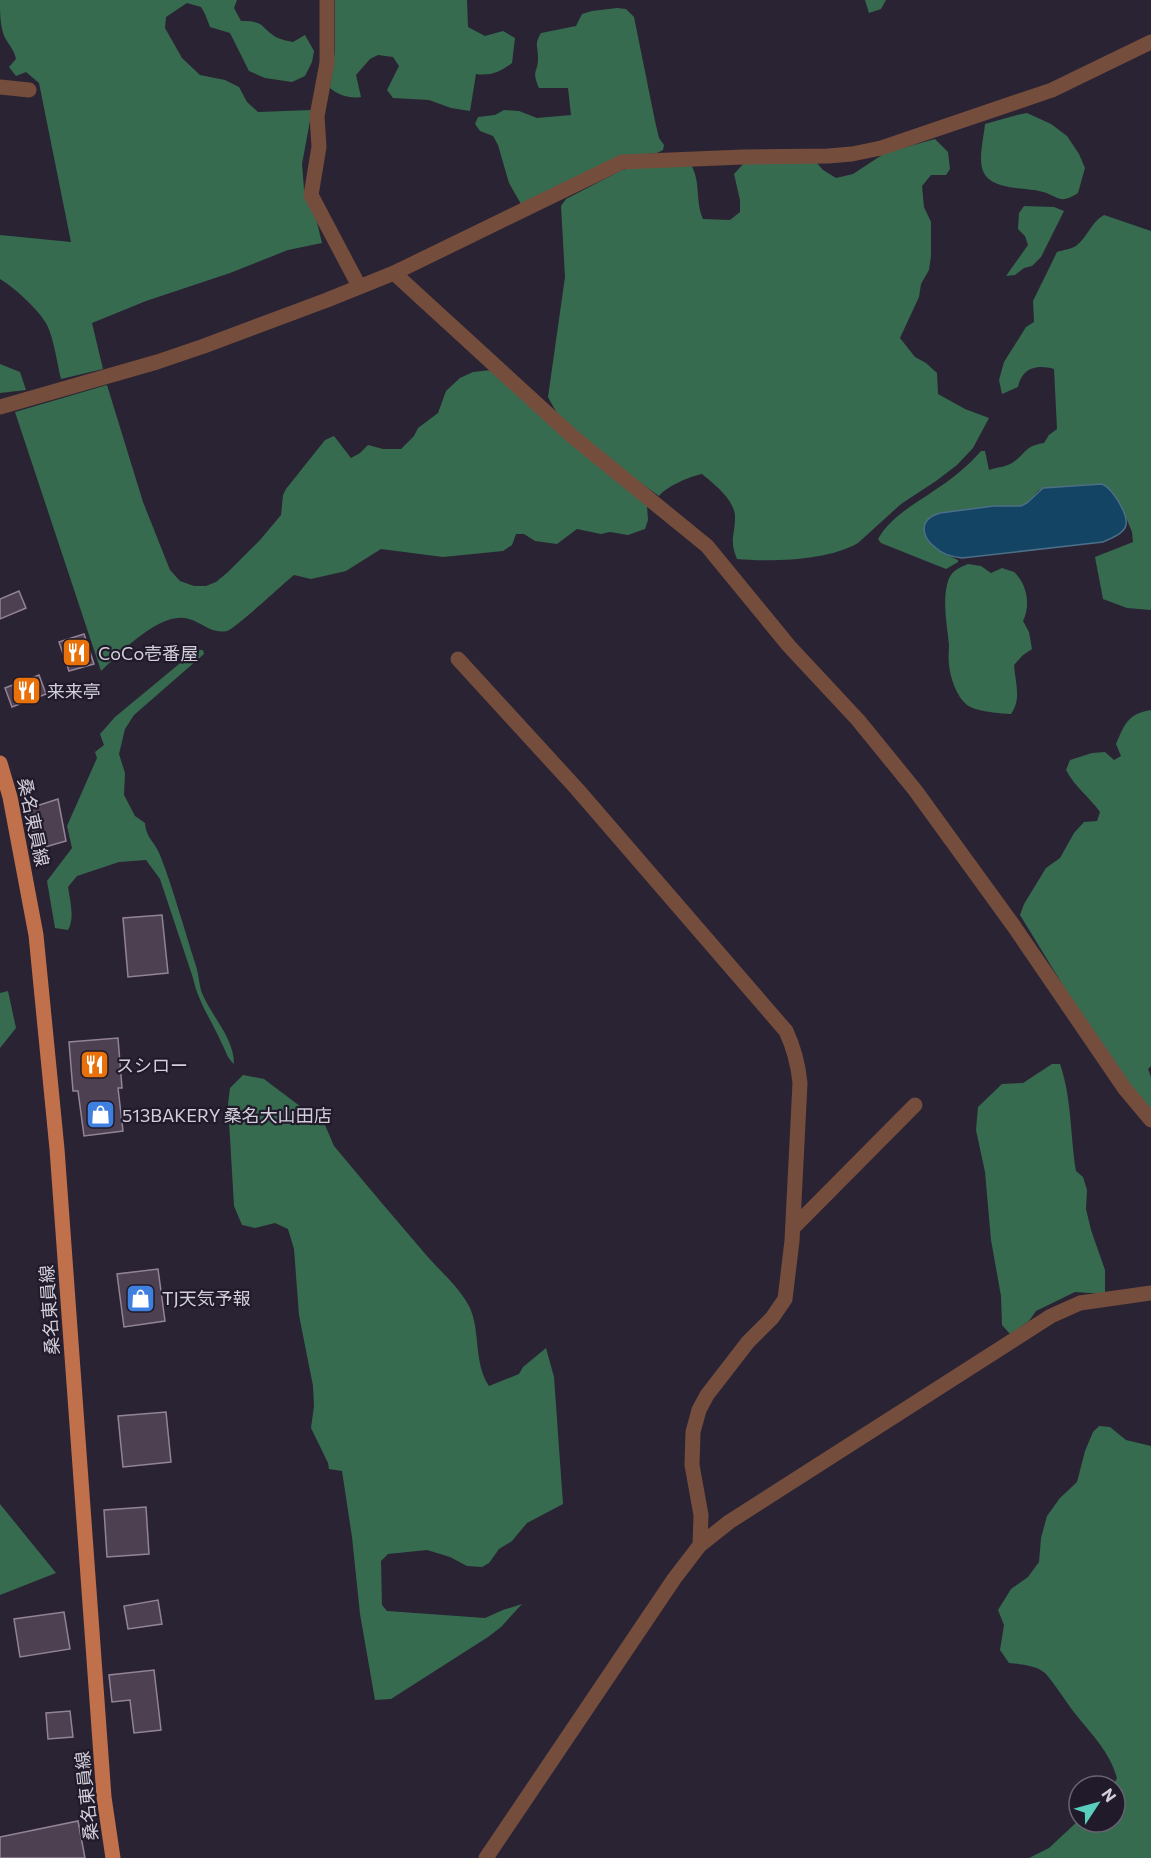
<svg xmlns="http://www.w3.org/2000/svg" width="1151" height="1858" font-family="Commissioner,'Noto Sans JP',sans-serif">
<rect width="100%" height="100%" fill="#2a2334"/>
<path fill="#366b4f" d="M0,0H237L234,8L241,21C268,21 259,28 278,38C282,40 289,41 293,42L305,35L314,51L312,62L305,76L292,82L265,78L249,71L230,33L210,27L205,14L201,7L187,3L166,17L165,28L182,58L200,75L225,80L239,87L247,102L258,112L312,110L302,164L304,189L315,214L322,243L288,250L230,273L146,301L92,323L103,369L61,379C57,363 54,339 47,325C39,310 14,287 0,279V235L71,242L39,83L26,72L16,76L9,67L16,59C14,50 10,46 5,38C0,27 0,13 0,0Z
M335,0H467L468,27L485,36L503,31L515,38L512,63C500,72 491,76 476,74L470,111L451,108L429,100L393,98L387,90L399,66L393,57L378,55L370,59L356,75L361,97C350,99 338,95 330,88L335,51Z
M865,0H886L881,9L869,13Z
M617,8L626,9L634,17L655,121L659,138L664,145L663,150L657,153L636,155L521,204L509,183L498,145L493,136L480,131L475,124L478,117L495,115L504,110L519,111L537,118L571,115L568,88H539C531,69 538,74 538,58C538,46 534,45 541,33L576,26L582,14L592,11Z
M1027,113L1051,124L1067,136L1079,154L1085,168L1078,193C1074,196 1066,200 1061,199C1055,198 1049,193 1043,192C1026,187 991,191 983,171C978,159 984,136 985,124L1017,115Z
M935,139L948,152L950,169L946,175H931L922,186L924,207L931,222V256L929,270L921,284L919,297L900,338L915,357L926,363L937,373L938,394L965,409L989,418L973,448L957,465L936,481L901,504L858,543C827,561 771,562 737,559C729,539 735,536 735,517C735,500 714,484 702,474C690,476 666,487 659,496L618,467L559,417L548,397L565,277L561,206L566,199L622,170L631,168L691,165C701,181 695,201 703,219L730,220L740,212V200L734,174L744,163H817L823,170L836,178L853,174L885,153Z
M1024,206L1054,207L1064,211L1041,257L1032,266L1024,268L1015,275L1006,276L1028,245L1025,236L1018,229L1019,213Z
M1104,215L1151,231V610L1127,608L1103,599L1095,557L1133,542L1132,532L1124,513L1039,490L1027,503L1017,507L994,506L940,513L925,533C933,548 943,553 958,560V562L946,569L881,543L878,539C890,517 915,504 935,490C952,479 968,466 981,451H985L989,470C997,467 1006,467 1012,463C1026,454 1024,446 1044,443L1049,435L1057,429L1054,369C1036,364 1022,368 1018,387L1002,394L999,380L1004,362L1026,327L1034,322L1033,301L1057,252C1063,250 1071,249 1076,246C1088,237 1091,222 1104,215Z
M0,364L20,372L26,390L0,393Z
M491,370L647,505L648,520L645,529L628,535L610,532L601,534L577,529L557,544L535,541L524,534H516L512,545L503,551L443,557L381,549L346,571L311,579L294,575C284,583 235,629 227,631C211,634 203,623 189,619C161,610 120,653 101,671L15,412L107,385L143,502L170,570L180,581L194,586H206L216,582L228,572L260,540L281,515L283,495L286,489L325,440L334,436L351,458L360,453L368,445L383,449H401L414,436L418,428L438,413L446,391L460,378L473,372Z
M968,564L981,566L991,573L1002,568L1014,572C1027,584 1031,605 1023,621L1029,632L1032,649L1023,655L1014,665C1015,682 1022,699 1011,714C1002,714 974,711 967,705C956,696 950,677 949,664C948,657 949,651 949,645C947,624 942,601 948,581C952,570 959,568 968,564Z
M196,650H203L204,654L134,715L125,729L119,754L125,773L124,795L135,816L145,823C146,838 155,842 160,855C174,891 184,929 196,966C199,975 199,985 202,993C212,1017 234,1038 234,1064C227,1058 226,1051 222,1044C212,1021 198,1002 193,978L160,879L146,860L119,862L77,876L68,887C70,901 75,918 68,930L55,928L47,881L72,848L67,826L97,758L95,752L104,745L100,734L115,717Z
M1151,710V1066L1148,1069L1151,1077V1114L1108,1059L1020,915L1024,904L1046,868L1060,858L1074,833L1084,822L1097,821L1100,812C1089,797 1075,787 1066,770L1070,760L1092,753L1105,752L1114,760L1121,756L1116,744C1125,723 1128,714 1151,710Z
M8,991L16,1028L0,1048V993Z
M1052,1064H1060C1072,1099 1070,1135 1076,1171L1083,1177L1087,1190L1086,1209L1091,1230L1105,1270V1294L1075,1292L1036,1311L1029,1321L1010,1334L1002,1325L1001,1296L991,1240L985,1172L976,1130L978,1107L1002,1084L1023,1083Z
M243,1075L264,1079L325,1125L334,1146C365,1183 396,1220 427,1256C442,1273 458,1286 469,1306C481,1330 473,1362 489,1386L519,1374L523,1367L546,1348L554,1377L563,1504L527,1523L512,1541L499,1549L489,1563L482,1567L467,1566L450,1557L427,1550L388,1554L381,1561L382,1605L387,1611L485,1618L503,1610L522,1604L501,1627L488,1637L391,1699L375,1700L360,1614L352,1537L342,1471L329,1469L328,1463L311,1428L314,1406L313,1386L299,1315L294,1249L288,1229L275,1223L255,1228L242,1225L234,1206L228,1104L230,1088Z
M1099,1426L1110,1427L1126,1440L1151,1446V1858H1029L1049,1848L1079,1820V1822H1115V1786H1113L1117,1778C1109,1750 1090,1733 1073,1711C1064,1699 1055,1684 1045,1673C1036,1665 1020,1664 1009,1663L1000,1650L1004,1625L998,1610L1011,1589L1028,1577L1039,1562L1041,1538L1047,1516L1060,1498L1077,1482L1085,1451L1093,1432Z
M0,1504L56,1573L0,1595Z"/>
<path fill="#144463" stroke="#4d6e87" stroke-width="1.5" d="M1102,484C1112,488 1128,513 1126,525C1124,534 1111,538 1103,542L962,558C953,557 943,555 936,548C920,536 919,519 940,513L994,506H1021L1027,503L1043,488Z"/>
<path fill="#4d4051" stroke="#928496" stroke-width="1.5" d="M19,591L26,608L0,619V599Z
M84,634L94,664L69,671L59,642Z
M39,675L46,694L12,707L5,688Z
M58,799L66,841L38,849L27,809Z
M162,915L168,973L128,977L123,918Z
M118,1038L122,1088H118L123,1131L84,1136L78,1091H73L69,1042Z
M158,1269L165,1321L124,1327L117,1274Z
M166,1412L171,1462L123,1467L118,1416Z
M146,1507L149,1554L107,1557L104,1510Z
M158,1600L162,1624L128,1629L124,1606Z
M64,1612L70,1649L20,1657L14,1619Z
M154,1670L161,1730L134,1733L130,1700L112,1702L109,1675Z
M70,1711L73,1737L48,1739L46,1713Z
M78,1821L85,1858H0V1837Z"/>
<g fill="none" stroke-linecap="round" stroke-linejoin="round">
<path stroke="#754d3c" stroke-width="15" d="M327,0V63L317,116L319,147L311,195L359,286
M0,87L29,90
M394,273L572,436L707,546L789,646L858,720L915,790L1013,925L1125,1089L1151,1120
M0,407L157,362L204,346L327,300L394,273L622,162L743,157L828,156L852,154L881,148L1052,90L1151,42
M458,659L577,789L786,1031C794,1048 798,1063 800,1083L792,1241L785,1299L772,1318L748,1342L707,1395L699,1410L693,1432L692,1465L701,1515L700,1545
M793,1228L915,1105
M486,1858L674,1579L700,1545L729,1522L1051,1316L1080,1303L1151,1293"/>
<path stroke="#c1704c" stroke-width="15" d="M0,763L10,797L36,935L57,1149L104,1797L113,1858"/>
</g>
<defs>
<symbol id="restaurant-square" viewBox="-11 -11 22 22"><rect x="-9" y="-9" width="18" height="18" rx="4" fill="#e8710a" stroke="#201a2a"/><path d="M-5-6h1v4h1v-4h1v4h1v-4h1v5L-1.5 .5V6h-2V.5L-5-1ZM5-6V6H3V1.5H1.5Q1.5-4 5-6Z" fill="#fff"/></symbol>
<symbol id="shop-square" viewBox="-11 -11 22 22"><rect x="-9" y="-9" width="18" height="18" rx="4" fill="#3f7fe0" stroke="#201a2a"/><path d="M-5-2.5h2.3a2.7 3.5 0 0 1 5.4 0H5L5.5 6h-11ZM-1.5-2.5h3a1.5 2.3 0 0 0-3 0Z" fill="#fff"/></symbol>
</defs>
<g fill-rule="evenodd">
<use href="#restaurant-square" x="60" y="636" width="33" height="33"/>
<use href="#restaurant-square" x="10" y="674" width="33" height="33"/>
<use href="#restaurant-square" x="78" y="1048" width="33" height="33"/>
<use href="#shop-square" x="84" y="1098" width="33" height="33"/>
<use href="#shop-square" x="124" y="1282" width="33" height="33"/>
</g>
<g text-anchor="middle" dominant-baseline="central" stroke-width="4.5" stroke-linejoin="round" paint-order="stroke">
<g font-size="18" fill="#d3cfda" stroke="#201a2a" text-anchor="start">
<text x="98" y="653">CoCo壱番屋</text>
<text x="47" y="691">来来亭</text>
<text x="116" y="1065">スシロー</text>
<text x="122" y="1115">513BAKERY 桑名大山田店</text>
<text x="162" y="1298">TJ天気予報</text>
</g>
<g font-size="18" fill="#d3cfda" stroke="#201a2a">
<text transform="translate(34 822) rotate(78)">桑名東員線</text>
<text transform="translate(49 1310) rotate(-94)">桑名東員線</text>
<text transform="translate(86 1796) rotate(-96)">桑名東員線</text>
</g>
</g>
<g transform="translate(1097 1804) rotate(54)"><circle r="28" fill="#201a2a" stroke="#686270" stroke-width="1.5"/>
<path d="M0-4.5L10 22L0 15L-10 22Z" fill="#5acebd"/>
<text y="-9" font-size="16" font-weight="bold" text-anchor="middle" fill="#d3cfda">N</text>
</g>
</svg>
